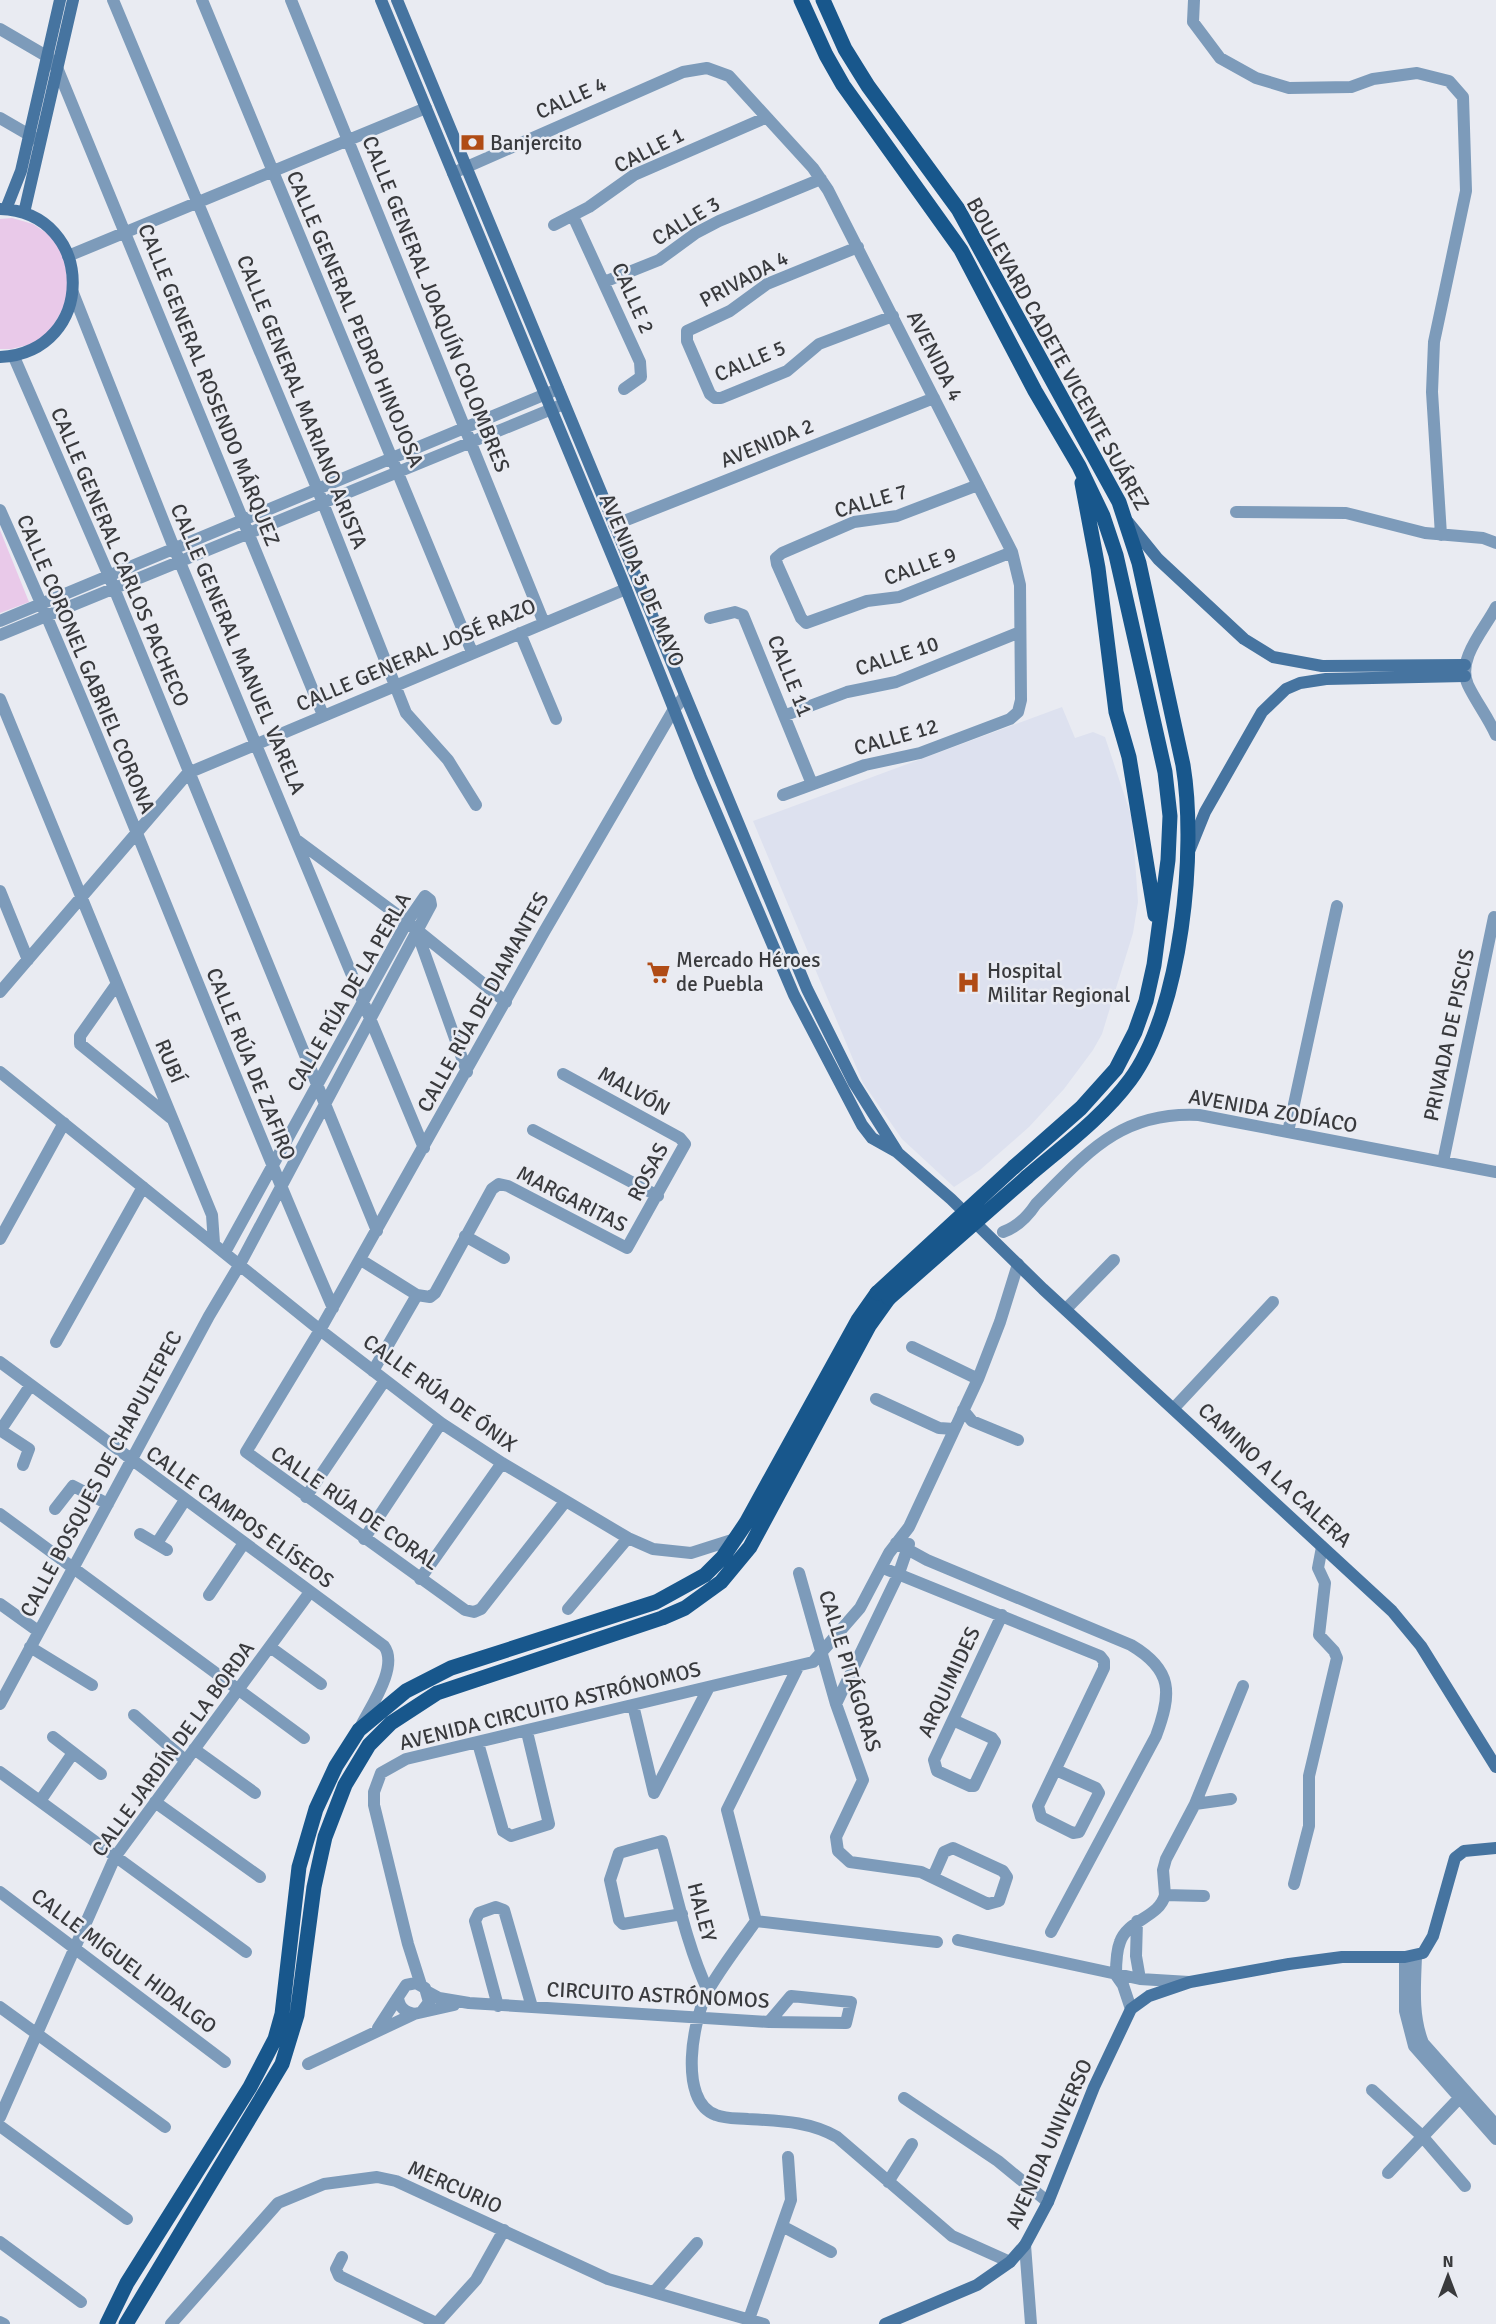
<svg xmlns="http://www.w3.org/2000/svg" width="1496" height="2324" font-family="Signika,sans-serif">
<rect width="100%" height="100%" fill="#e9ebf2"/>
<path fill="#dde1ef" d="M1062,707L1075,738L1093,732L1105,737L1132,818L1138,902L1133,933L1102,1034L1093,1050L1064,1089L1029,1127L980,1170L954,1187L902,1139L863,1083L753,821Z"/>
<path fill="#e9c9e9" d="M12,218L33,224L51,236L63,254L70,295L50,332L32,344L11,349H0V219Z
M0,530L29,602L0,613Z"/>
<g fill="none" stroke-linecap="round" stroke-linejoin="round">
<path stroke="#7d9bba" stroke-width="12" d="M113,0L317,488L406,713L448,760L476,805
M202,0L472,652
M291,0L544,623
M1194,0L1193,22L1220,58L1256,78L1289,88L1351,87L1373,79L1417,73L1449,81L1463,97L1466,191L1434,342L1432,392L1441,535
M0,29L48,57L58,70L323,715
M0,118L38,140
M453,173L683,72L707,68L729,76L813,168L828,190L1012,552L1020,585L1021,700L1018,712L1010,719L920,753L865,765L783,795
M573,216L640,362L641,377L624,389
M554,225L589,207L634,175L765,118
M858,247L767,284L730,311L687,331V341L710,394L715,398H721L787,371L819,344L893,316
M68,256L426,108
M604,282L659,260L696,233L719,221L821,179
M73,293L174,548L424,1148
M14,357L109,576L377,1231
M978,485L897,516L854,522L782,553L776,558L777,564L801,618L806,623L867,601L899,597L1012,552
M0,510C118,773 218,1044 333,1308
M1236,512L1346,513L1425,533L1483,538L1496,543
M614,525L934,398
M1496,607C1485,629 1456,659 1468,685C1476,702 1488,717 1496,735
M710,618L735,612L743,615L812,784
M0,621L558,389
M520,633L556,719
M0,635L564,404
M0,699L212,1215L214,1243
M786,715L847,692L896,682L1020,632
M298,841L407,922L506,1002
M0,891L28,960
M417,932L467,1072
M116,985L80,1036V1044L171,1118
M0,992L188,773L626,589
M0,1072L320,1330L441,1423L502,1463L628,1538L653,1549L691,1553L735,1539
M533,1130L658,1196
M1288,1132L1337,906
M1443,1162L1494,917
M1003,1232C1018,1227 1028,1216 1036,1204C1087,1153 1121,1111 1199,1115L1496,1172
M465,1236L504,1258
M0,1239L64,1123
M361,1260L417,1295L430,1297L435,1293L492,1189L499,1184L508,1186L627,1248L685,1144L680,1138L563,1074
M1066,1309L1114,1260
M56,1342L143,1187
M912,1347L978,1379
M0,1362L384,1646C399,1666 371,1706 361,1726
M373,1371L417,1295
M876,1399L939,1428L954,1429
M1174,1408L1273,1302
M963,1410L972,1421L1018,1440
M0,1430L29,1449L23,1465
M0,1431L30,1386
M306,1497L385,1380
M565,1502L481,1609L474,1612L465,1610L246,1452L320,1330L544,932L674,709L685,696
M55,1509L73,1486L108,1504
M0,1514L304,1738
M140,1534L167,1550
M364,1539L441,1423
M157,1543L185,1500
M896,1543L927,1560L1131,1645C1173,1670 1172,1693 1156,1736L1051,1932
M883,1568L1100,1656L1104,1661V1668L1038,1806L1041,1817L1073,1833L1079,1832L1099,1793L1096,1788L1056,1770
M799,1573L836,1704L863,1780L836,1837L838,1851L850,1862L921,1872L988,1904L999,1901L1007,1877L1003,1871L953,1848L944,1852L933,1877
M420,1579L502,1463
M209,1595L244,1543
M0,1604L38,1631
M568,1609L628,1538
M30,1647L92,1685
M270,1647L321,1684
M0,1704L209,1316L240,1264L417,931L431,905L430,900L425,896L407,922L225,1252
M836,1704L899,1573L909,1544
M633,1705L654,1793
M134,1715L186,1761
M953,1720L992,1738L995,1742L974,1786H970L937,1771L934,1760L1002,1615
M53,1737L101,1774
M478,1743L503,1831L511,1836L549,1824L527,1732
M194,1749L255,1793
M0,1772L246,1952
M654,1793L709,1687
M40,1801L73,1753
M155,1802L260,1877
M1195,1804L1231,1799
M1294,1884L1309,1826V1776L1337,1658L1334,1651L1319,1635L1325,1583L1318,1568L1322,1547
M0,1892L225,2062
M1165,1895L1163,1870L1166,1859L1195,1804L1243,1686
M682,1914L623,1924L619,1920L610,1880L619,1853L662,1841C676,1891 686,1944 708,1991
M756,1921C740,1943 723,1965 709,1989C693,2017 677,2101 716,2115C726,2119 737,2118 748,2119C780,2121 809,2121 837,2137L952,2236L1010,2262
M756,1921L727,1810L798,1667
M756,1921L937,1942
M1137,1921L1136,1956L1140,1979
M958,1940L1140,1979L1189,1982
M1416,1956C1415,1985 1412,2015 1423,2043L1496,2125
M1405,1957V2011L1414,2046L1496,2139
M421,1985L408,1944L374,1805V1792L381,1773L406,1759L813,1662L860,1608L889,1553L909,1527L978,1379L1000,1322L1018,1264
M428,1992L439,1998L469,2003L769,2022L846,2023L851,2002L791,1996L769,2022
M498,2006L475,1921L479,1913L496,1907L504,1910L532,2007
M0,2007L165,2127
M1131,2009L1123,1985L1116,1975C1116,1964 1116,1952 1120,1942C1128,1919 1159,1918 1165,1895L1204,1896
M423,2010L429,2002L425,1988L416,1983L406,1985L398,1997C399,2007 404,2012 414,2014L454,2005
M378,2028L398,1997
M308,2064L414,2014
M1372,2090L1422,2136L1465,2186
M904,2098L998,2161L1048,2202
M0,2117L115,1857L310,1592
M0,2126L127,2219
M1388,2173L1466,2091
M888,2182L912,2144
M782,2226L831,2252
M0,2242L81,2302
M1025,2245L1031,2324
M342,2257L336,2269L339,2276L438,2324
M654,2292L697,2243
M749,2319L791,2200L788,2157
M0,2322L4,2324
M171,2324L278,2203L324,2184L377,2177L396,2181L608,2279L764,2324
M436,2324L476,2280L504,2230"/>
<path stroke="#4674a0" stroke-width="12" d="M381,0L626,589L701,777L794,995L862,1125L872,1138L897,1152
M397,0L807,989L854,1083L898,1153L951,1199L1043,1289L1392,1611L1421,1646L1496,1767
M0,209C96,212 98,352 0,357
M6,209L21,171L60,0
M24,213L73,0
M1128,522L1158,559L1244,639L1273,657L1322,666L1465,665
M1190,849L1205,812L1262,712L1286,689L1300,683L1326,679L1465,676
M885,2324L977,2285L1010,2262L1025,2245L1048,2202L1094,2087L1131,2009L1149,1996L1190,1982L1289,1964L1342,1957H1405L1423,1953L1433,1936L1455,1858L1464,1851L1496,1848"/>
<path stroke="#18578c" stroke-width="15" d="M801,0L826,55L843,85L961,250L1035,391L1079,466L1103,516L1116,555L1165,772L1170,816L1168,860L1154,965L1146,1001L1135,1032L1116,1069L1081,1108L1014,1167
M823,0L845,49L868,86L958,209L1119,502L1139,563L1183,765C1197,850 1182,1010 1130,1080C1102,1118 1062,1147 1027,1177
M1082,483L1098,568L1116,712L1129,757L1155,915
M107,2324L127,2283L250,2087L275,2039L282,2014L299,1867L316,1809L336,1766L359,1730L406,1691L451,1668L656,1602L705,1575L723,1557L746,1523L858,1320L877,1293
M126,2324L282,2064L297,2015L314,1887L325,1837L345,1785L369,1745L391,1723L437,1693L662,1618L685,1608L721,1582L750,1547L869,1326L889,1298"/>
<path stroke="#18578c" stroke-width="15" d="M877,1293L1014,1167
M889,1298L1027,1177"/>
</g>
<defs>
<symbol id="bank-bare" viewBox="-9 -9 18 18"><path d="M-6-4H6V4H-6ZM0-2.3a2.3 2.3 0 1 0 0 4.6a2.3 2.3 0 1 0 0-4.6Z" fill="#b04c16" stroke="#e9ebf2" stroke-width="2.5" paint-order="stroke"/></symbol>
<symbol id="supermarket-bare" viewBox="-9 -9 18 18"><path d="M-6-5.5h2.5l.6 2H6L4.5 2H-2.5L-4.4-4H-6ZM-1.5 3.2a1.3 1.3 0 1 0 .1 0ZM3 3.2a1.3 1.3 0 1 0 .1 0Z" fill="#b04c16" stroke="#e9ebf2" stroke-width="2.5" paint-order="stroke"/></symbol>
<symbol id="hospital-bare" viewBox="-9 -9 18 18"><path d="M-5-5h3v3.5h4V-5h3V5h-3V1.5h-4V5h-3Z" fill="#b04c16" stroke="#e9ebf2" stroke-width="2.5" paint-order="stroke"/></symbol>
</defs>
<g fill-rule="evenodd">
<use href="#bank-bare" x="456" y="126" width="33" height="33"/>
<use href="#supermarket-bare" x="642" y="956" width="33" height="33"/>
<use href="#hospital-bare" x="952" y="966" width="33" height="33"/>
</g>
<g text-anchor="middle" dominant-baseline="central" stroke-width="5" stroke-linejoin="round" paint-order="stroke">
<g font-size="21" fill="#393a3d" stroke="#e9ebf2">
<text transform="translate(571 98) rotate(-24)">CALLE 4</text>
<text transform="translate(649 150) rotate(-27)">CALLE 1</text>
<text transform="translate(686 221) rotate(-31)">CALLE 3</text>
<text transform="translate(744 279) rotate(-28)">PRIVADA 4</text>
<text transform="translate(633 298) rotate(66)">CALLE 2</text>
<text transform="translate(436 304) rotate(68)">CALLE GENERAL JOAQUÍN COLOMBRES</text>
<text transform="translate(355 319) rotate(67)">CALLE GENERAL PEDRO HINOJOSA</text>
<text transform="translate(1058 354) rotate(61)">BOULEVARD CADETE VICENTE SUÁREZ</text>
<text transform="translate(935 356) rotate(63)">AVENIDA 4</text>
<text transform="translate(750 361) rotate(-23)">CALLE 5</text>
<text transform="translate(209 385) rotate(68)">CALLE GENERAL ROSENDO MÁRQUEZ</text>
<text transform="translate(302 402) rotate(68)">CALLE GENERAL MARIANO ARISTA</text>
<text transform="translate(767 443) rotate(-22)">AVENIDA 2</text>
<text transform="translate(871 501) rotate(-16)">CALLE 7</text>
<text transform="translate(120 557) rotate(67)">CALLE GENERAL CARLOS PACHECO</text>
<text transform="translate(920 566) rotate(-20)">CALLE 9</text>
<text transform="translate(642 580) rotate(67)">AVENIDA 5 DE MAYO</text>
<text transform="translate(238 649) rotate(67)">CALLE GENERAL MANUEL VARELA</text>
<text transform="translate(416 655) rotate(-23)">CALLE GENERAL JOSÉ RAZO</text>
<text transform="translate(897 656) rotate(-18)">CALLE 10</text>
<text transform="translate(86 664) rotate(67)">CALLE CORONEL GABRIEL CORONA</text>
<text transform="translate(790 676) rotate(68)">CALLE 11</text>
<text transform="translate(896 737) rotate(-16)">CALLE 12</text>
<text transform="translate(349 992) rotate(-60)">CALLE RÚA DE LA PERLA</text>
<text transform="translate(483 1002) rotate(-61)">CALLE RÚA DE DIAMANTES</text>
<text transform="translate(1449 1035) rotate(-78)">PRIVADA DE PISCIS</text>
<text transform="translate(170 1061) rotate(67)">RUBÍ</text>
<text transform="translate(251 1064) rotate(68)">CALLE RÚA DE ZAFIRO</text>
<text transform="translate(634 1091) rotate(29)">MALVÓN</text>
<text transform="translate(1273 1111) rotate(10)">AVENIDA ZODÍACO</text>
<text transform="translate(648 1172) rotate(-62)">ROSAS</text>
<text transform="translate(572 1199) rotate(27)">MARGARITAS</text>
<text transform="translate(440 1393) rotate(36)">CALLE RÚA DE ÓNIX</text>
<text transform="translate(101 1474) rotate(-62)">CALLE BOSQUES DE CHAPULTEPEC</text>
<text transform="translate(1275 1475) rotate(43)">CAMINO A LA CALERA</text>
<text transform="translate(355 1508) rotate(35)">CALLE RÚA DE CORAL</text>
<text transform="translate(240 1517) rotate(36)">CALLE CAMPOS ELÍSEOS</text>
<text transform="translate(850 1671) rotate(73)">CALLE PITÁGORAS</text>
<text transform="translate(949 1682) rotate(-65)">ARQUIMIDES</text>
<text transform="translate(550 1706) rotate(-14)">AVENIDA CIRCUITO ASTRÓNOMOS</text>
<text transform="translate(173 1749) rotate(-54)">CALLE JARDÍN DE LA BORDA</text>
<text transform="translate(702 1912) rotate(75)">HALEY</text>
<text transform="translate(124 1961) rotate(37)">CALLE MIGUEL HIDALGO</text>
<text transform="translate(658 1995) rotate(3)">CIRCUITO ASTRÓNOMOS</text>
<text transform="translate(1049 2144) rotate(-66)">AVENIDA UNIVERSO</text>
<text transform="translate(455 2187) rotate(24)">MERCURIO</text>
</g>
<g font-size="21" fill="#393a3d" stroke="#e9ebf2" text-anchor="start">
<text x="490" y="143">Banjercito</text>
<text x="676" y="960">Mercado Héroes<tspan x="676" dy="24">de Puebla</tspan></text>
<text x="987" y="971">Hospital<tspan x="987" dy="24">Militar Regional</tspan></text>
</g>
</g>
<g transform="translate(1448 2276)" stroke="#e9ebf2" stroke-width="4.5" paint-order="stroke">
<path d="M0-4.5L10 22L0 15L-10 22Z" fill="#393a3d"/>
<text y="-9" font-size="16" font-weight="bold" text-anchor="middle" fill="#393a3d">N</text>
</g>
</svg>
